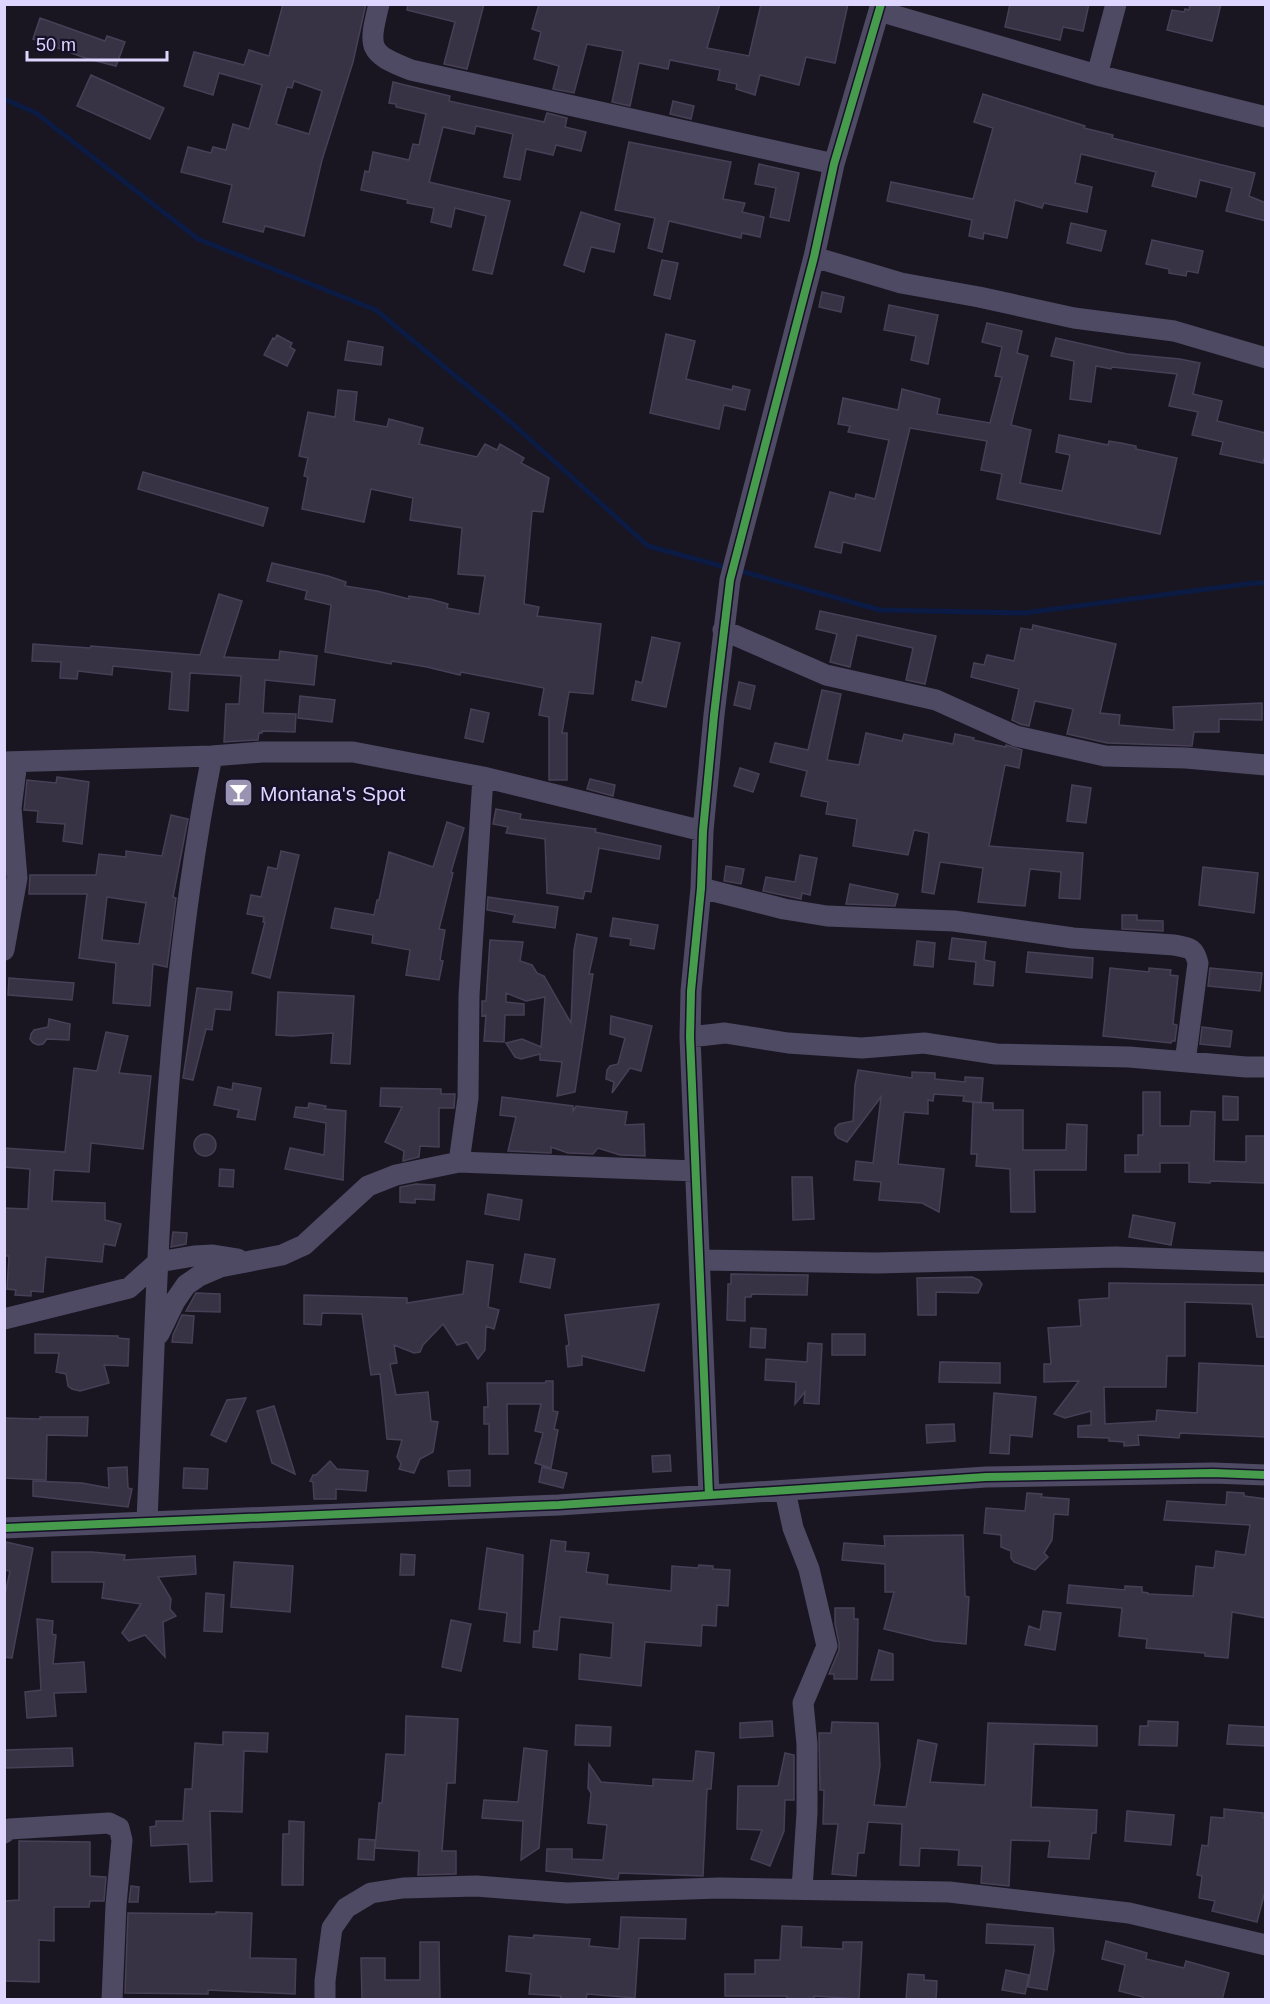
<svg xmlns="http://www.w3.org/2000/svg" width="1270" height="2004" font-family="Helvetica,sans-serif">
<rect width="100%" height="100%" fill="#191622"/>
<g fill="none" stroke-linecap="round" stroke-linejoin="round">
<path stroke="#0b1b43" stroke-width="5" d="M4,99L36,113L198,239L376,310L505,417L648,546L728,568
M737,570L880,610L1024,613L1254,583H1266"/>
</g>
<path fill="#383344" stroke="#464056" stroke-width="1.5" fill-rule="evenodd" d="M283,4H366L353,62L322,160L304,236L265,226L263,232L223,222L232,185L181,172L188,147L211,153L213,147L226,150L233,124L249,129L262,85L219,73L213,95L184,86L194,52L244,65L249,50L269,56ZM294,81L322,91L309,134L276,124L287,87L292,88Z
M408,4H484L467,69L444,64L455,22L407,10Z
M539,4H720L707,48L749,56L761,4H848L835,63L806,57L799,85L760,75L755,95L736,89L737,84L718,80L720,70L670,60L668,69L639,63L630,106L612,102L623,51L587,44L574,93L553,89L559,66L534,59L541,32L532,29Z
M1010,4H1089L1083,31L1063,27L1060,40L1005,27Z
M1190,4H1221L1212,41L1167,30L1172,10L1184,12L1185,9L1189,10Z
M40,18L105,41L107,36L125,42L116,66L88,59L33,39Z
M91,75L164,108L150,139L77,106Z
M393,82L450,96L449,101L544,122L547,113L567,118L565,127L586,132L581,151L556,145L553,155L526,149L520,180L504,177L513,134L476,126L474,134L443,127L429,182L510,201L492,274L473,270L486,216L455,208L451,227L431,222L434,208L407,203L408,200L361,190L365,171L369,172L373,152L409,160L413,144L419,145L426,114L396,107V104L389,103Z
M983,94L1085,126L1084,128L1113,135L1112,138L1255,173L1249,196L1266,203V221L1226,211L1232,188L1200,180L1196,197L1152,186L1156,172L1081,154L1075,183L1092,187L1087,212L1044,203L1042,208L1015,200L1007,238L984,233L983,239L969,236L972,220L887,201L891,182L973,199L993,128L974,122Z
M673,101L694,106L691,119L670,114Z
M629,142L731,162L723,199L745,203L742,212L764,217L760,237L742,233L741,238L669,221L662,252L648,248L655,218L615,210Z
M759,164L799,173L789,221L770,217L776,188L755,184Z
M581,212L620,224L614,252L591,247L584,272L564,265Z
M1071,223L1106,231L1101,251L1067,243Z
M1152,240L1203,251L1198,273L1187,271L1186,276L1169,273V269L1146,264Z
M662,260L678,263L670,299L654,295Z
M822,292L844,297L841,312L819,307Z
M889,305L938,315L928,364L911,360L916,336L884,330Z
M987,323L1022,331L1017,353L1028,356L1011,425L1031,430L1020,483L1062,491L1070,455L1056,452L1059,435L1108,445L1109,441L1121,443L1136,446V449L1177,458L1160,534L997,499L1002,474L981,470L987,441L910,428L880,551L843,542L841,553L815,547L830,492L855,499L856,494L875,499L889,440L848,432L850,426L838,424L843,398L898,410L902,389L940,399L937,414L990,423L1002,377L995,376L1002,347L982,342Z
M666,334L695,341L686,379L732,390L733,386L750,390L745,410L724,405L719,429L650,413Z
M277,335L292,343L290,347L295,350L287,366L264,355L273,338L275,339Z
M1056,338L1127,354L1180,359L1200,363L1193,394L1222,401L1217,421L1266,433V451L1263,463L1220,454L1223,442L1192,435L1198,412L1169,406L1177,374L1112,367L1111,369L1096,366L1091,402L1070,399L1074,361L1051,356Z
M348,341L383,347L381,365L345,360Z
M338,390L357,392L354,421L387,427L389,419L423,428L419,444L477,457L485,444L497,450L500,444L524,458L521,463L549,478L543,512L532,511L524,604L539,607L537,616L601,624L593,694L569,692L562,733H567V780H549V717L539,715L544,688L461,672L460,675L427,667L392,661L391,664L325,652L331,605L305,599L307,591L267,581L272,563L328,576L346,582L345,586L377,591L409,599V596L430,599L448,604L447,608L479,614L485,576L458,574L462,528L410,520L413,498L371,489L364,522L302,509L308,477L304,476L308,458L299,456L308,412L335,417Z
M143,472L268,508L263,526L138,489Z
M219,594L242,601L224,657L279,660L280,651L317,656L314,685L265,680L263,713L296,714L295,732L262,731V733H259L258,740L224,742L226,704H239L241,676L190,673L188,711L169,709L172,672L113,666L112,675L78,671L77,679L60,678L61,662L32,661L33,644L90,648L91,646L200,655Z
M820,611L936,636L925,684L906,680L913,648L857,635L850,667L830,662L837,634L816,629Z
M1033,625L1116,644L1100,713L1120,715L1119,725L1174,730L1173,707L1262,703V720L1219,719V732H1194L1192,746L1107,743L1067,734L1073,709L1035,701L1029,726L1020,724L1012,720L1019,689L971,677L974,663L984,665L987,655L1014,661L1021,628L1032,630Z
M652,637L680,643L666,707L632,700L636,681L642,683Z
M739,682L755,686L750,709L734,705Z
M822,690L841,694L827,760L859,765L866,733L902,741L904,734L953,744L955,734L974,738L973,740L1006,747V745L1022,750L1019,768L1005,765L989,846L1083,853L1080,899L1059,898L1061,872L1030,869L1025,906L978,902L983,868L940,862L934,894L922,892L929,833L914,830L908,855L853,846L857,819L826,814L828,802L801,796L807,771L770,762L775,743L808,750Z
M300,696L335,700L332,722L298,718Z
M471,709L489,713L483,742L465,738Z
M740,768L759,774L753,792L734,786Z
M57,777L89,782L82,844L63,841L65,824L37,822L38,811L24,810L27,780L56,783Z
M590,779L615,785L613,796L587,789Z
M1072,785L1091,788L1086,823L1067,821Z
M496,809L521,814L520,819L596,829L595,832L661,846L659,859L599,848L591,892L585,891L583,899L547,893L545,839L506,833L508,827L493,824Z
M171,815L188,819L173,897L176,898L167,967L153,964L150,1006L113,1003L116,963L79,958L87,894H29L30,875H96L99,854L126,857V851L162,856ZM107,897L146,903L139,944L102,940Z
M447,822L464,828L451,872L453,873L439,929L445,930L440,960L443,961L439,980L406,975L410,950L372,943L373,935L331,928L335,908L374,915L377,900H379L389,852L433,867Z
M281,851L299,855L270,978L252,973L265,922H263L264,917L247,914L251,895L261,897L268,867L277,869Z
M800,855L817,858L810,895L802,893L801,899L763,891L766,877L795,882Z
M726,866L744,869L741,884L724,881Z
M1203,867L1258,873L1254,913L1199,905Z
M850,884L898,894L895,906L846,904Z
M488,897L558,907L555,928L513,922L515,915L487,910Z
M1122,915H1137V920L1163,921V931L1122,929Z
M613,918L658,925L654,949L630,945L631,939L610,936Z
M577,934L597,938L589,974H593L575,1092L557,1096L562,1062L540,1060V1054L521,1059L515,1057L506,1043L522,1039L541,1047L545,997L526,1001L506,993V1002L524,1004V1015H505L504,1042L484,1041L486,1015L482,1016V1001H486L490,940L523,942L520,961L532,965L537,973L544,976L571,1023L574,950Z
M952,938L986,942L984,960L995,962L993,986L974,984L976,962L949,959Z
M917,941L935,943L933,967L914,965Z
M1028,952L1093,958L1092,978L1026,972Z
M1110,968L1149,972V968L1171,970L1170,975L1178,976L1173,1024L1177,1025L1175,1041H1172L1171,1043L1103,1036Z
M1210,968L1262,973L1260,991L1208,986Z
M9,978L74,983L72,1000L8,995Z
M197,988L232,992L230,1010L215,1009L212,1030L206,1029L193,1080L183,1078Z
M278,992L354,996L350,1064L331,1063L333,1033L293,1036L276,1035Z
M611,1016L652,1026L641,1071L630,1068L612,1093L614,1082L606,1079L607,1070L610,1066L618,1064L625,1038L610,1034Z
M49,1019L70,1024L69,1040L47,1039L43,1044L38,1045L33,1043L30,1039L31,1034L34,1030L48,1027Z
M1202,1027L1232,1031L1230,1047L1200,1044Z
M106,1032L128,1036L119,1073L151,1076L143,1149L91,1143L89,1172L54,1170L52,1201L105,1203V1220L121,1224L115,1246L104,1244L102,1262L46,1257L43,1292L31,1291V1296L15,1295L16,1290L7,1289L9,1256H4V1208L28,1209L30,1169L4,1167V1148L65,1152L74,1068L97,1071Z
M858,1070L912,1078V1072L935,1073V1079L965,1082V1077L983,1078L981,1103L963,1101L964,1096L934,1094L933,1101L928,1100V1114L904,1112L898,1164L944,1169L939,1212L922,1203L879,1200L881,1182L854,1180L856,1161L873,1163L881,1097L847,1142L838,1138L835,1134V1128L839,1124L853,1121L855,1085Z
M233,1083L261,1088L255,1120L237,1117L239,1110L214,1105L218,1087L232,1090Z
M381,1088L441,1089V1094H455L454,1108H439V1147L420,1146L419,1157L403,1161L404,1151L385,1142L402,1107L380,1106Z
M1143,1092H1160V1126H1190L1191,1111L1215,1112L1214,1161L1246,1162V1136H1266V1183L1210,1181V1183L1189,1182V1163H1160V1172H1125V1155H1138V1135H1143Z
M1223,1096L1238,1097V1120H1223Z
M502,1097L573,1106V1111L576,1106L627,1112L625,1125L644,1124L645,1156L620,1155L598,1148L593,1154L568,1153L551,1147V1153L508,1151L516,1117L500,1115Z
M973,1102L993,1103V1110H1023V1150H1066L1067,1124L1087,1125L1086,1170H1034L1035,1212H1011L1010,1169L976,1166L977,1154H971Z
M309,1103L326,1106L325,1109L346,1111L343,1180L285,1169L290,1148L324,1155L326,1123L294,1117L296,1107L308,1108Z
M194 1145a11 11 0 1 1 22 0a11 11 0 1 1-22 0Z
M220,1169L234,1170L233,1187L219,1186Z
M792,1177H812L814,1219L793,1220Z
M416,1184L435,1185L434,1200L415,1199V1203L400,1202V1187Z
M488,1194L522,1200L519,1220L485,1214Z
M1133,1215L1175,1223L1171,1245L1129,1237Z
M173,1232L187,1233L186,1244L171,1247Z
M525,1254L555,1259L550,1288L520,1282Z
M467,1261L493,1265L488,1307L499,1310L494,1329L486,1326L485,1350L478,1359L467,1342L457,1345L443,1324L423,1345L420,1352L414,1353L394,1345L397,1363L390,1364L396,1395L428,1392L431,1421L438,1422L433,1452L420,1459L414,1473L399,1469L401,1464L397,1457L402,1440L387,1439L380,1374L371,1375L362,1314L322,1313L321,1325L304,1324V1295L407,1298V1303L463,1294Z
M731,1274L808,1275L807,1295L752,1294L751,1297H745V1321L727,1320L728,1284H731Z
M972,1277L979,1280L982,1284L978,1293L936,1292V1315H918L917,1278Z
M1109,1283L1266,1285V1337H1257L1252,1304L1185,1302V1356H1167L1166,1387H1104L1105,1424L1156,1421L1157,1410L1197,1413L1199,1363L1266,1366V1437L1180,1433L1179,1438L1138,1435L1139,1445L1124,1446V1442L1109,1441V1438L1078,1437V1426L1091,1425V1411L1065,1418L1054,1414L1079,1381L1044,1382V1364H1051L1048,1328L1081,1326L1079,1300L1109,1298Z
M196,1293L220,1294V1312L186,1311Z
M659,1304L644,1371L582,1356V1365L568,1367L566,1346L569,1345L565,1315Z
M182,1315L194,1316L192,1343L172,1342L173,1335Z
M751,1328L766,1329L765,1348L750,1347Z
M35,1334L118,1336V1338L129,1339L128,1366L104,1365L109,1383L80,1391L72,1389L68,1386L66,1374L56,1372L59,1353H35Z
M832,1334H865V1355H832Z
M808,1343L822,1344L819,1404L804,1403L805,1392L795,1404L796,1382L765,1380L766,1359L807,1362Z
M940,1362L1000,1363V1383L939,1382Z
M546,1381H553V1411L558,1412L554,1429L558,1430L551,1468L535,1463L543,1433L535,1431L541,1404H507L508,1454H489V1424H484V1407H488L487,1383H545Z
M994,1393L1036,1397L1032,1437L1010,1435L1009,1454L990,1453Z
M246,1398L226,1442L211,1435L227,1400Z
M274,1406L295,1474L272,1463L257,1411Z
M40,1417H88L87,1436L47,1435L46,1480L4,1478V1418L40,1419Z
M954,1424L955,1441L927,1443L926,1425Z
M670,1455L671,1471L653,1472L652,1456Z
M330,1461L337,1469L368,1471L366,1491L336,1489V1499H314L313,1482L310,1481L313,1475H316Z
M127,1467L128,1488L132,1489L128,1507L33,1496V1481L82,1483L109,1488L108,1468Z
M542,1467L567,1473L563,1488L539,1482Z
M184,1468L208,1469L207,1489L183,1488Z
M470,1470V1486H449L448,1471Z
M1227,1492L1244,1493V1496L1266,1499V1618L1232,1612L1228,1658L1205,1656V1653L1146,1648L1147,1639L1119,1636L1122,1608L1067,1603L1069,1585L1125,1590V1586L1142,1587V1592L1148,1593V1594L1193,1596L1196,1566L1214,1568L1216,1551L1245,1555L1250,1525L1164,1520L1167,1501L1226,1505Z
M1027,1493L1042,1494L1041,1497L1069,1499L1068,1515L1054,1514L1052,1540L1044,1553L1048,1557L1035,1570L1014,1562L1011,1558V1551L1001,1547V1535L984,1533L986,1508L1025,1511Z
M963,1535L965,1596L969,1597L966,1644L934,1641L884,1629L894,1592H885V1564L842,1560L844,1543L885,1546L884,1536Z
M551,1540L566,1542L565,1551L589,1553L586,1572L608,1575L607,1584L671,1591L672,1566L698,1568L699,1565L713,1566V1569L730,1570L728,1606L717,1605L716,1626L702,1625L701,1646L645,1642L641,1686L579,1679L580,1654L611,1658L613,1623L560,1617L557,1650L533,1647L534,1631H539Z
M6,1542L33,1548L12,1658L4,1657V1599L10,1571L4,1570Z
M487,1548L523,1555L520,1643L504,1641L507,1613L479,1609Z
M52,1552H92L125,1555L124,1560L195,1556L196,1574L158,1577L171,1599L170,1609L176,1616L163,1622L165,1657L145,1635L129,1641L122,1633L141,1604L102,1598L104,1582H52Z
M401,1554L415,1555L414,1575H400Z
M234,1562L293,1566L290,1612L231,1607Z
M206,1593L224,1595L222,1632L204,1631Z
M835,1608H854V1619H858L857,1679H834V1674H829L839,1650V1643L835,1624Z
M1043,1611L1061,1613L1055,1650L1025,1645L1029,1626L1040,1630Z
M37,1619L53,1621L52,1634L56,1635L53,1664L84,1662L86,1692L54,1693L56,1716L27,1718L25,1692L41,1690Z
M451,1620L471,1624L461,1671L442,1667Z
M879,1650L893,1654V1680H871Z
M406,1716L458,1719L455,1783H447L442,1851H456V1874L418,1875L419,1851L375,1848L379,1803H382L386,1754L405,1755Z
M772,1721L773,1736L740,1738V1723Z
M1148,1721L1178,1722L1177,1746L1139,1745L1140,1726H1148Z
M832,1722L878,1723L880,1766L874,1805L906,1807L918,1740L937,1744L930,1782L985,1785L988,1723L1097,1726V1746L1034,1744L1031,1807L1097,1810L1096,1833H1092L1089,1859L1048,1857L1050,1841L1011,1840L1009,1886L981,1883L982,1866L958,1865L959,1850L920,1848L919,1866L900,1865L902,1824L868,1822L864,1853H858L856,1876L832,1874L838,1824H823L824,1790H820L819,1733H831Z
M576,1725L611,1727L610,1746L575,1745Z
M1229,1725L1266,1727V1746L1227,1744Z
M223,1732L268,1733L267,1752L244,1751L242,1812L210,1811L212,1881L190,1882L188,1844L151,1846L150,1827L156,1826V1821H183L185,1789H192L195,1743L223,1745Z
M72,1748L73,1766L4,1768V1750Z
M524,1748L547,1751L539,1848L521,1860L523,1821L482,1818L484,1800L518,1802Z
M696,1751L714,1753L711,1789H707L703,1876L619,1873L618,1879H613L546,1871L547,1849H572V1859L603,1860L607,1825L588,1823L591,1793L588,1788L589,1764L601,1782L653,1786V1779L693,1781Z
M785,1753L794,1755V1800H785L784,1831L770,1866L751,1859L762,1830L737,1829L738,1786H778Z
M1224,1809L1263,1813V1818L1266,1819V1888L1257,1922L1212,1911L1215,1901L1199,1898L1202,1876L1197,1875L1202,1845L1208,1846L1211,1817L1224,1818Z
M1127,1811L1174,1815L1171,1845L1125,1841Z
M289,1821L304,1822L303,1885H282L283,1834H289Z
M359,1839L375,1840L374,1860L358,1859Z
M19,1841L90,1842V1876L106,1877L104,1901H90L89,1907H54V1941L39,1940V1982L4,1981V1901L19,1900Z
M131,1886L139,1887L138,1902H129Z
M216,1912L252,1913L250,1958L296,1959L295,1994L208,1990V1994L125,1993L128,1913L216,1914Z
M621,1917L686,1919L685,1939L639,1938L635,1998L587,1994L586,2000H560L561,1996L529,1994L531,1974L506,1971L509,1936L533,1938L534,1935L590,1939L589,1946L619,1949Z
M987,1924L1053,1928L1054,1951L1047,1990L1028,1987L1035,1945L986,1943Z
M782,1926L802,1927L801,1947L843,1949V1942H862L859,1999L814,1996V2000H787V1996H725V1974H755V1960H780Z
M1106,1941L1147,1953L1146,1959L1184,1968L1186,1961L1229,1973L1222,2000H1143V1997L1119,1991L1125,1965L1102,1959Z
M420,1942H439L440,1999L362,2000L361,1958H385V1980H420Z
M1006,1970L1029,1975L1025,1994L1002,1990Z
M908,1974L924,1975V1980L937,1981L936,2000H906Z"/>
<g fill="none" stroke-linecap="round" stroke-linejoin="round">
<path stroke="#4e4a63" stroke-width="21" d="M379,4C368,49 368,53 411,70L834,164
M879,11L1097,75L1266,117
M1097,75L1116,4
M814,257L901,283L979,297L1074,318L1174,331L1266,358
M723,630L826,675L936,700L1016,736L1105,756L1186,758L1266,765
M4,762L212,756L262,752H353L483,777L703,831
M701,888L784,909L827,916L954,921L1073,938L1174,945C1189,948 1194,947 1198,963L1185,1062
M4,950L17,878L11,808L17,762
M690,1037L725,1033L788,1043L862,1048L924,1043L996,1054L1129,1057L1246,1067H1266
M459,1162L468,1098L469,995L483,777
M700,1260L876,1263L1116,1257L1266,1262
M4,1319L129,1288L158,1262L194,1256L213,1255L238,1259
M159,1334L175,1301L186,1285L199,1276L220,1267L282,1255L304,1245L368,1186L396,1175L459,1162L695,1171
M785,1491L793,1528L809,1569L827,1646L803,1703L807,1744V1813L802,1889
M709,1495L690,1037L691,991L701,888L703,831L714,715L730,580L814,257L834,164L881,4
M147,1521C158,1266 162,1007 212,756
M4,1528L559,1505L986,1477L1213,1473L1266,1475
M4,1833L9,1829L109,1823L119,1828L122,1840L116,1905L112,2000
M325,2000V1981L332,1928L346,1908L371,1893L403,1888L476,1886L567,1893L719,1888L949,1892L1129,1913L1266,1945"/>
<defs>
<path id="cycleway" d="M709,1495L690,1037L691,991L701,888L703,831L714,715L730,580L814,257L834,164L881,4
M4,1528L559,1505L986,1477L1213,1473L1266,1475"/>
</defs>
<use href="#cycleway" stroke="#161028" stroke-width="11"/>
<use href="#cycleway" stroke="#469c4c" stroke-width="8"/>
</g>
<defs>
<symbol id="bar-square" viewBox="-11 -11 22 22"><rect x="-9" y="-9" width="18" height="18" rx="4" fill="#9a93b2" stroke="#161028"/><path d="M-6-5H6L.8 .8V4.5H3.5V6h-7V4.5H-.8V.8Z" fill="#fff"/></symbol>
</defs>
<g fill-rule="evenodd">
<use href="#bar-square" x="222" y="776" width="33" height="33"/>
</g>
<g text-anchor="middle" dominant-baseline="central" stroke-width="4.5" stroke-linejoin="round" paint-order="stroke">
<g font-size="21" fill="#dfd6ff" stroke="#161028" text-anchor="start">
<text x="260" y="793">Montana's Spot</text>
</g>
</g>
<rect width="1270" height="2004" fill="none" stroke="#dfd6ff" stroke-width="12"/>
<path d="M27 51v9h140v-9" fill="none" stroke="#dfd6ff" stroke-width="3"/>
<text x="36" y="51" font-size="18" fill="#dfd6ff" stroke="#161028" stroke-width="4.5" paint-order="stroke">50 m</text>
</svg>
